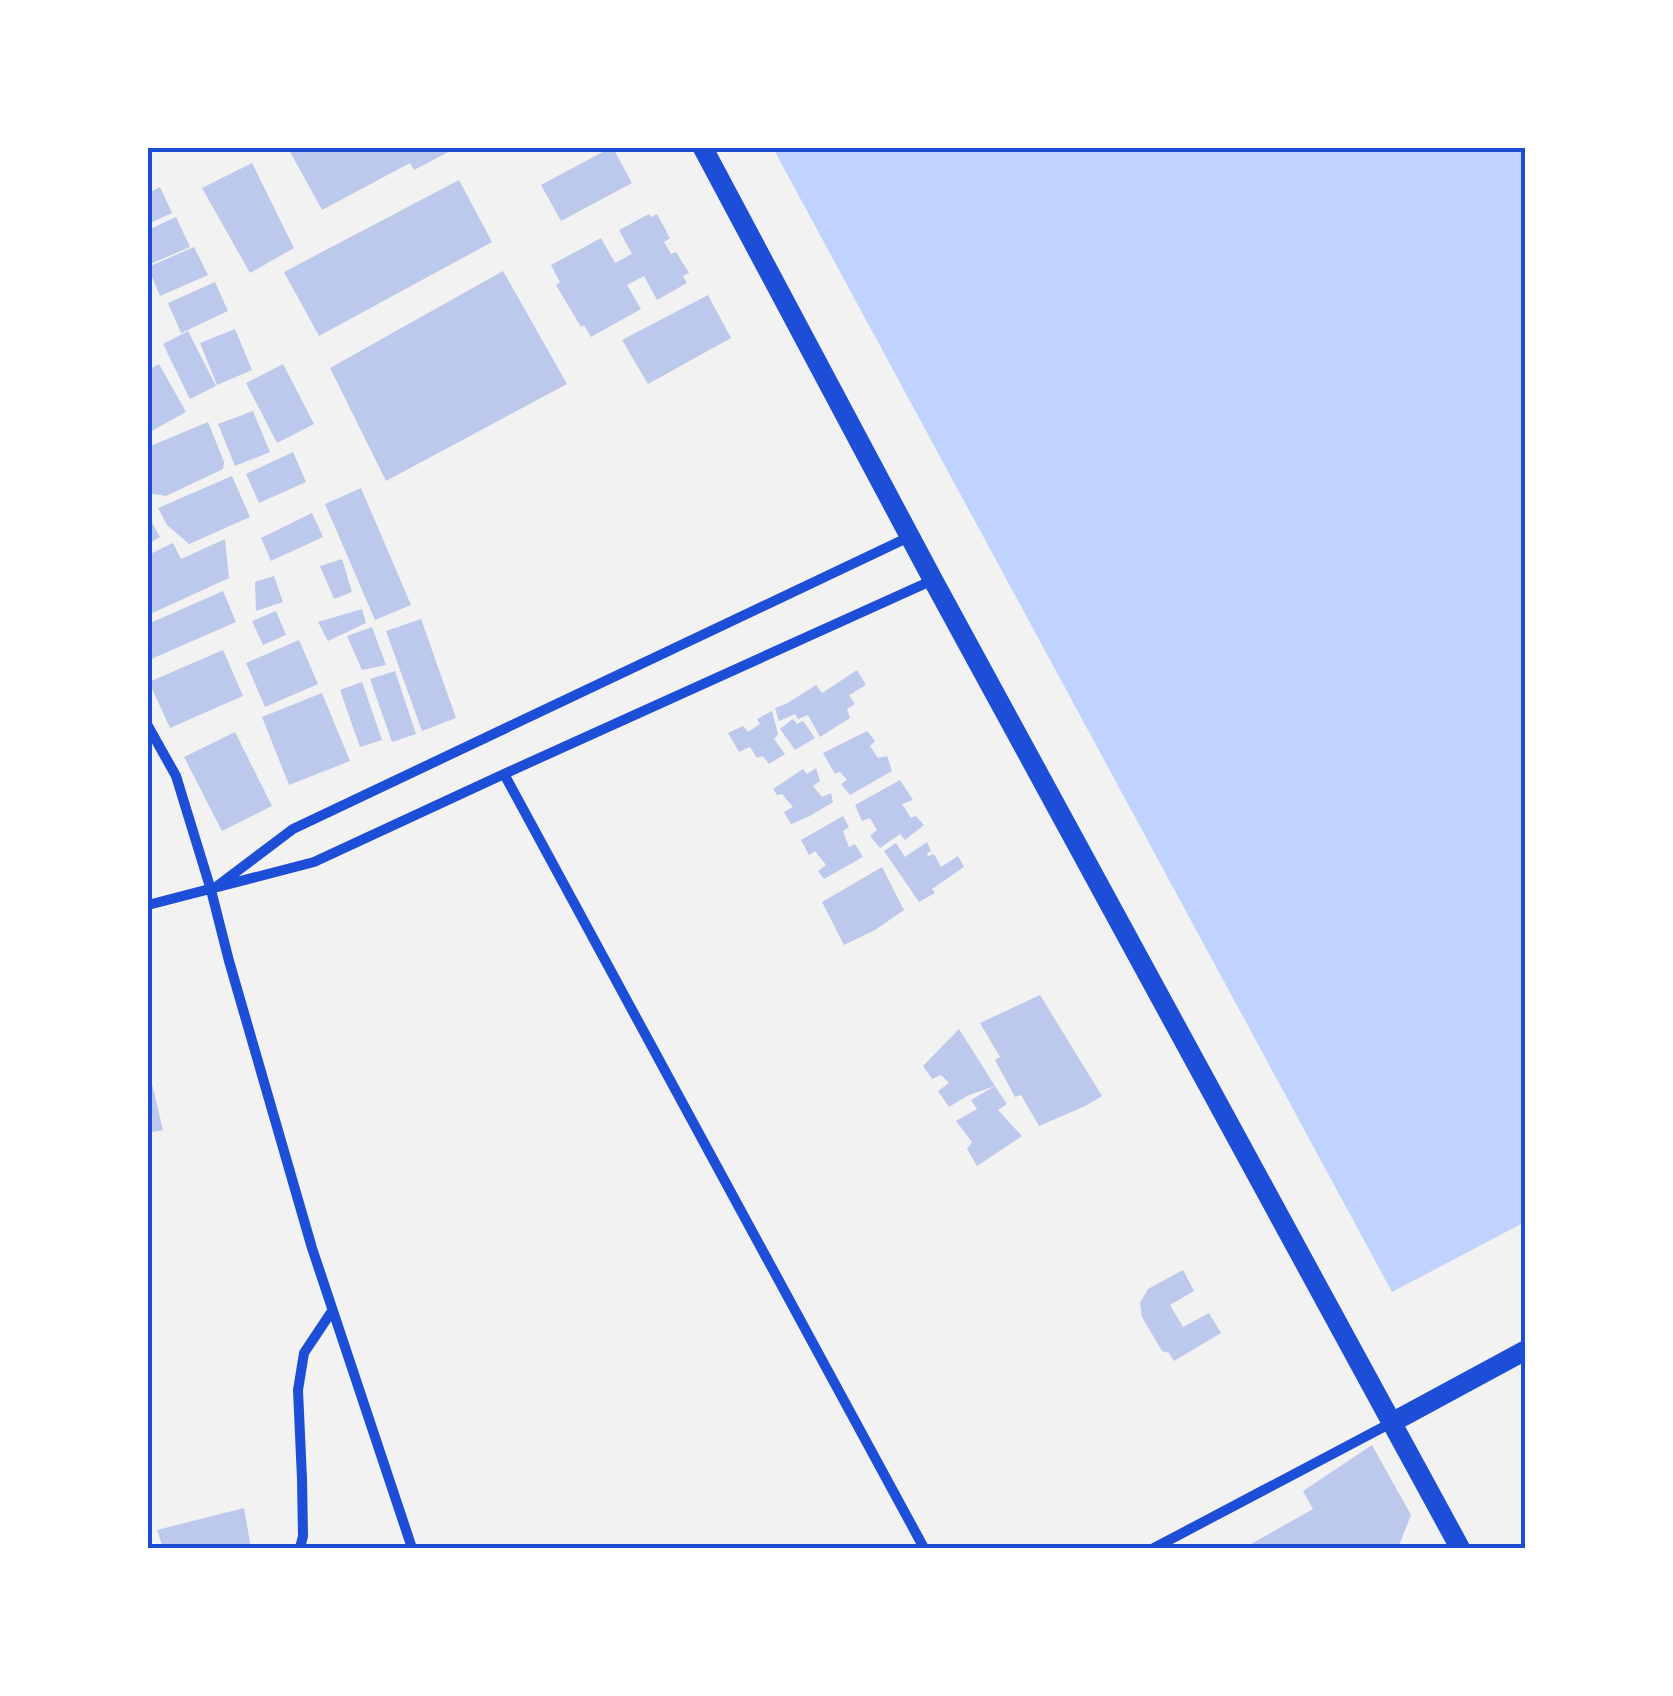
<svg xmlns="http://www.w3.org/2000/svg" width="1673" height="1696" font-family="Quicksand,sans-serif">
<rect width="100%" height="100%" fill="#f2f2f2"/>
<path fill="#bfd3fe" d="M773,148H1525V1222L1392,1292Z"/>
<path fill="#bdc9ec" d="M288,148H456L414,170L410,163L322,210Z
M610,148H613L632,183L561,221L541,185Z
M252,163L294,248L250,273L202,188Z
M459,180L492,242L319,336L284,272Z
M160,187L172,213L148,224V193Z
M649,214L651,217L657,214L670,238L664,242L671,254L676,252L689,273L683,276L687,283L657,300L644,276L627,285L641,309L591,337L584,325L581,327L556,285L560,282L551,265L601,238L615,263L632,254L619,230Z
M176,217L190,247L148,265V230Z
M194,247L208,275L160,296L148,267Z
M503,271L567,384L386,481L330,368Z
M215,282L228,311L181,333L168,303Z
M708,295L731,338L648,384L622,340Z
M235,329L252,370L217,385L200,343Z
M188,331L216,386L190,399L163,344Z
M159,364L186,412L148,433V370Z
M283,364L314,424L277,443L246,383Z
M253,411L270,452L235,466L218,424Z
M208,422L224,462L223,469L166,496L148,493V447Z
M293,452L306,482L259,503L246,474Z
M232,476L250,517L189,544L167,525L158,508Z
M361,488L411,605L375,620L325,504Z
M312,513L323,537L271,561L261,538Z
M148,516L160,537L148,544Z
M225,539L229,578L148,615V555L173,543L181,559Z
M342,559L352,592L334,599L320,566Z
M274,576L283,602L256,611L255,582Z
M223,591L236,622L149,660L148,624Z
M362,609L366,623L328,641L318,622Z
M276,611L286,635L263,645L252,621Z
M421,619L456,718L422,731L386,631Z
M372,627L386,665L362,670L347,636Z
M299,640L318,684L265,707L246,663Z
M223,650L243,696L170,728L149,682Z
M857,670L866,685L849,695L855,704L847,709L850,718L820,737L808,715L798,719L795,714L779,721L775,708L786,704L816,685L822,693Z
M395,671L416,734L392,742L370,679Z
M362,682L382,740L360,747L340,690Z
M322,693L350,761L289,785L262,717Z
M772,711L778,734L774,739L785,754L769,764L763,756L757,758L750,747L739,752L728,733L743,726L748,732L760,724L757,719Z
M793,719L797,724L803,721L815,738L795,750L780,729Z
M867,731L875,741L870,746L878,758L887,756L892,771L850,795L841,784L847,780L840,772L835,774L823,753Z
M235,732L272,806L222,831L184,757Z
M816,768L820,781L813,786L822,797L831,793L833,802L810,816L791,824L784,812L793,807L782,794L777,795L773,789L803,769L807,774Z
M900,780L913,800L902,804L911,818L916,816L924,825L905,840L900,834L880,848L870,836L877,830L870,818L862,821L855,805Z
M843,816L849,827L843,831L849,847L855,844L863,857L824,879L818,871L826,865L815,851L809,855L801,840Z
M927,842L931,851L927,853L928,856L934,854L941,867L958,856L964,867L932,889L935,893L919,902L884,851L896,843L905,857Z
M882,867L904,910L875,930L844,945L822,902Z
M1040,995L1102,1096L1085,1106L1039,1126L1021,1095L1015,1097L995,1060L1000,1057L980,1023Z
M959,1029L995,1086L969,1095L949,1107L938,1091L949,1083L941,1075L932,1079L923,1066Z
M148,1067L163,1130L148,1133Z
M995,1086L1007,1104L998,1110L1022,1136L977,1166L967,1149L972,1142L956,1121L977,1109L971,1100Z
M1183,1270L1194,1291L1170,1305L1183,1327L1209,1313L1221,1333L1174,1361L1169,1353L1162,1351L1142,1317L1140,1303L1148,1289Z
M1372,1445L1411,1515L1398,1548H1244L1313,1509L1303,1491Z
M244,1508L251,1548H163L157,1530Z"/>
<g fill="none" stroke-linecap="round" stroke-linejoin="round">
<path stroke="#1d4ed8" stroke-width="10" d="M148,726L176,776L211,890L229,961L312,1248L412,1548
M504,774L924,1548
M216,887L293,829L909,537
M148,905L314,862L504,774L933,580
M300,1548L303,1536L302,1479L298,1390L304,1353L332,1311
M1154,1548L1391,1423"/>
<path stroke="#1d4ed8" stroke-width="20" d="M703,148L933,580L1460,1548
M1391,1423L1526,1350"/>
</g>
<rect width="1673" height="1696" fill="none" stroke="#ffffff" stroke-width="300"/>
<rect x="150" y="150" width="1373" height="1396" fill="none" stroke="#1d4ed8" stroke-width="4"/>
</svg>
